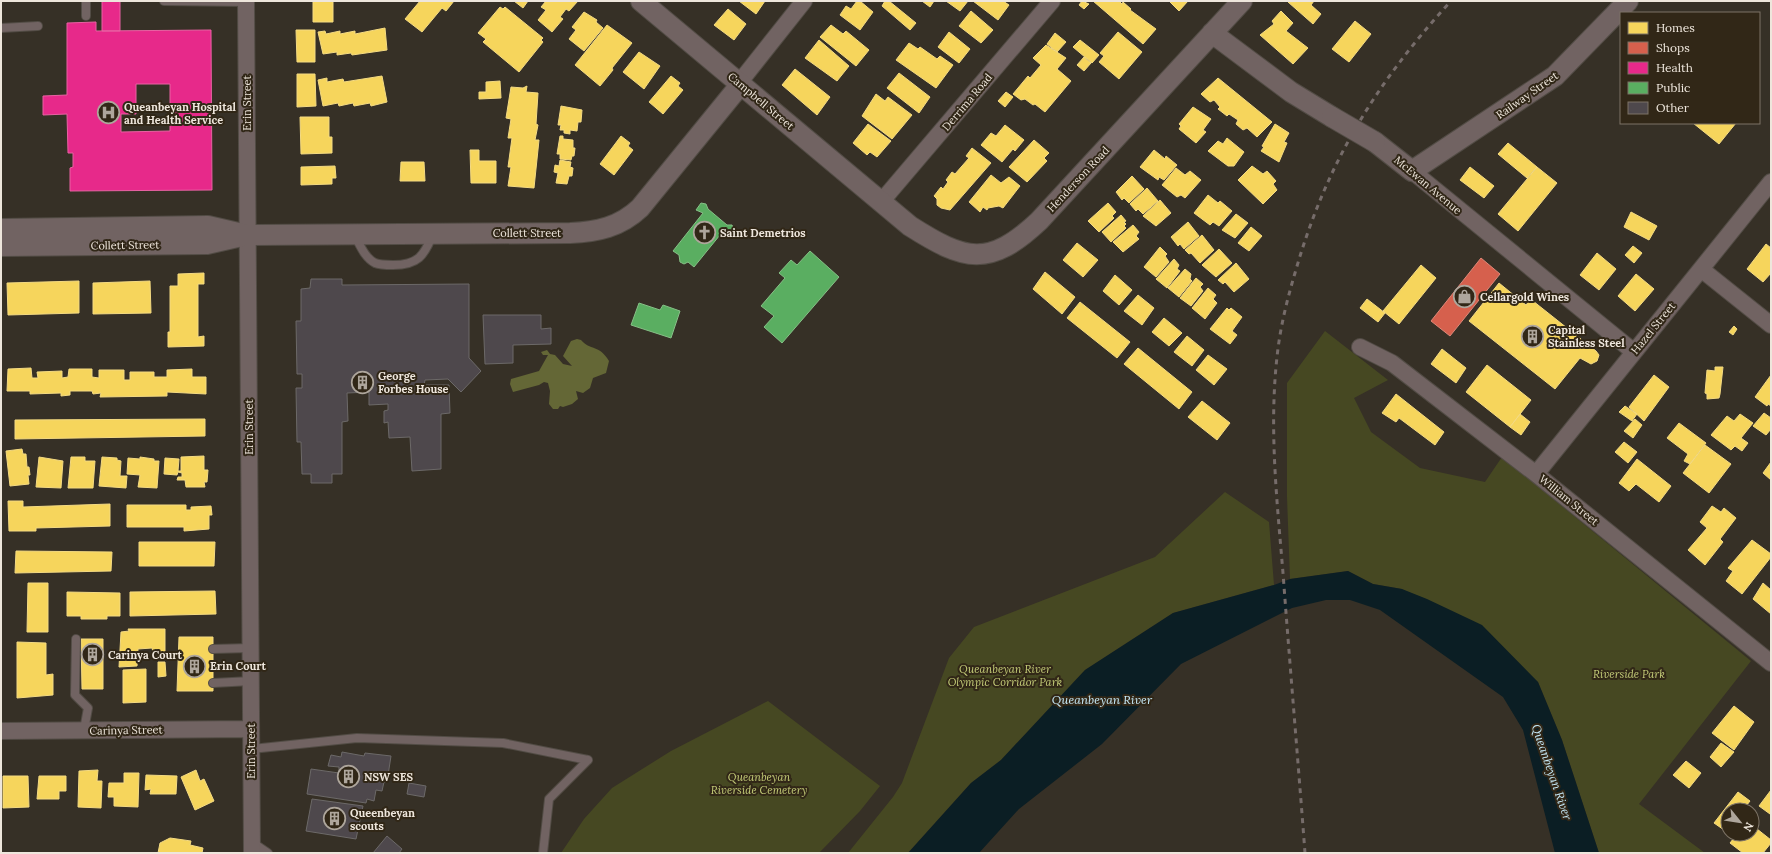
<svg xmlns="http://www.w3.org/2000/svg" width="1772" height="854" font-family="Lora,serif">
<rect width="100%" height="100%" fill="#363026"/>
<path fill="#464822" d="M1325,331L1388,380L1354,398L1371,432L1420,468L1485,482L1502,457L1751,661L1639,804L1705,853H1599L1562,740L1538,682L1402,589L1373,584L1348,571L1290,579L1287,497V383Z
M1225,492L1269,522L1274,585L1173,613L1085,670L1001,760L971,783L908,853H848L893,797L902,783L949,658L974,627L1155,557Z
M768,701L880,786L860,811L819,853H561L584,819L612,788L671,751Z"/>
<path fill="#646736" d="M577,339L581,340C590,351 599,344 609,361L606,373L593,378L590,388L583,393L576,391L578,399L572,404L563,407L560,406L558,409H553L549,404L550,391L548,383L544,382L539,385L513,392L510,384L511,379L539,371L548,355H543L541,352L547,350L550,354L555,355L563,364L572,366L563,356L571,341Z"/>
<path fill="#0b1e24" d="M1348,571L1373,584L1402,589L1427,599L1482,625L1538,682L1562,740L1599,853H1555L1523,730L1503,697L1380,610L1350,600H1326L1292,608L1181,664L1102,744L1019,809L979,853H908L971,783L1001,760L1085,670L1173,613L1274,585L1290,579Z"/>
<path fill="#f6d55c" stroke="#f4da82" d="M313,1H333V22H313Z
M420,1H454L446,11L442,8L422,32L405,19Z
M514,1H528L523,8Z
M546,1H578L569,11L566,9L560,17L563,19L552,32L538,20L546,10L541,7Z
M739,1H765L756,14Z
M857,1H860L873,12L860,30L840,15L846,6L851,9Z
M885,1H889L916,23L910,30L882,6Z
M922,1H934L930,7Z
M946,1H968L960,11Z
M973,1H1003L1009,5L998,20Z
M1082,1L1089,4L1084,9L1079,5Z
M1093,1H1119L1122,4L1123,2L1131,9L1130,10L1156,29L1143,44Z
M1169,1H1188L1179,11Z
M1314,1L1311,5L1321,14L1313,24L1288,2Z
M500,7L503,9L505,7L543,38L541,40L543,42L519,72L483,42L486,39L478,33Z
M728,9L746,24L734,40L714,25Z
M971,11L993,30L981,43L959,26Z
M1281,11L1293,23L1286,31L1308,48L1293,64L1260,35L1274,24L1272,21Z
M584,12L597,20L596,22L603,28L584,51L569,39L576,30L572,27Z
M1355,21L1371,34L1349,62L1332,49Z
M607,25L632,43L612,68L613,70L600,86L575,65Z
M831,25L843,34L846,31L869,50L856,66L820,37Z
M385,28L387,50L352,55L351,53L337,55V52L323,54L318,32L325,31L326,34L340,31V34L355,31V34Z
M296,30H315V62H297Z
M949,32L970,49L959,63L938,47Z
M1118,32L1142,52L1119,79L1099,62L1104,56L1100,53Z
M1055,33L1066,42L1057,52L1047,44Z
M819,40L849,66L837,81L805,58Z
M1080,40L1099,55L1092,63L1073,47Z
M909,43L918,49L920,47L937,59L940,56L953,65L936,88L896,60Z
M1046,45L1066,58L1057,69L1071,81L1045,112L1035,104L1033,105L1025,99L1021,100L1013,94L1028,76L1030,78L1041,65L1033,58Z
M639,52L660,66L644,89L623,72Z
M1084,57L1091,63L1084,71L1077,65Z
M795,69L830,97L817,115L782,85Z
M899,73L930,97L919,113L887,88Z
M297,74H315L316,106L297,107Z
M382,76L387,102L371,106L370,103L354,106L353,103L339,106L338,103L323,106L318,80L327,78V82L343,79L344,82Z
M671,76L680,83L678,86L683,90L663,114L649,102Z
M1218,78L1272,122L1257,137L1247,128L1243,130L1236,124L1238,120L1229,114L1227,116L1218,109L1220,107L1214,100L1210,102L1201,94Z
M500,81L501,98L479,99V92H486V82Z
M527,86L526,92L538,93L536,124L538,125L535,140H539L534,188L508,186L511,167H508L512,138H508L511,119L506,118L511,87L523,88Z
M1006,92L1013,97L1005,107L998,101Z
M876,94L885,101L888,97L912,115L892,139L862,116Z
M561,106L582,110L581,122H578L577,131L570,130V134L564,133V130H560L561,125H558Z
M1193,107L1211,119L1203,130L1206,132L1196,143L1179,129L1181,126L1179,124Z
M300,117H329V137H332V153L301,154Z
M1693,123H1736L1719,144Z
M868,124L891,141L877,157L870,152L867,155L853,143Z
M1275,124L1289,133L1284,142L1287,143L1279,162L1261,151L1264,147L1262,146Z
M1005,125L1024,140L1015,151L1013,149L1002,162L981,145L991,133L996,136Z
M560,136H563V139L573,140V148H575L574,156H572L571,160L560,159V154H557Z
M621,136L630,143L628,146L633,150L614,175L600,164Z
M1227,138L1244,152L1234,166H1228L1208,151L1218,141L1223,144Z
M1034,140L1049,153L1044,158L1047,161L1027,182L1009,167Z
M1508,143L1537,167L1527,178L1498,154Z
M972,148L991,163L950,210L941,208L937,205V199L934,196L941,187L943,189L948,182L946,180L952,172L955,174L969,158L966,156Z
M470,150H479V161H496V183H471Z
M1154,150L1165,159L1166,156L1177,165L1164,180L1159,177L1158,180L1140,167Z
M560,160L571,162L570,167L573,168L572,176H569L567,184L556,183L558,173L554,172L555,165L559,166Z
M401,162H424L425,181H400Z
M335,166L336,178H332V184L301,185V167Z
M1252,166L1263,174L1267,171L1276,181L1273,184L1277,190L1263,204L1238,180Z
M1470,167L1494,186L1484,198L1460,180Z
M1537,167L1557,183L1518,231L1498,214Z
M1176,168L1185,175L1190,171L1201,180L1185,198L1181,195L1177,197L1162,185Z
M991,175L1001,183L1009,177L1020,186L1003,208L999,206L988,208L987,210L983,207L980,212L969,202Z
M1132,176L1144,189L1129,203L1124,198L1122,200L1116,192Z
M1147,188L1158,201L1143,214L1138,209L1136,211L1130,204Z
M1208,195L1218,203L1220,201L1232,211L1219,226L1213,222L1210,225L1194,213Z
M1160,200L1171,213L1156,226L1143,216Z
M1108,203L1116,212L1112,216L1114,218L1099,232L1088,221Z
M1631,212L1657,226L1649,240L1624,227Z
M1236,214L1248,223L1235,238L1222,230Z
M1121,215L1126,221L1124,222L1126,224L1124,226L1126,228L1111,242L1102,232Z
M1188,222L1199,236L1184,249L1180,244L1178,246L1171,237Z
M1133,225L1139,232L1136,236L1139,239L1123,252L1113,242Z
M1251,227L1262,236L1249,251L1238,243Z
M1202,235L1214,250L1200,263L1191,253L1189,254L1185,250Z
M1077,243L1098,260L1083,277L1063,260Z
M1766,244L1771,248V273L1763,282L1747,269Z
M1633,246L1642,253L1634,263L1625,255Z
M1160,247L1167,254L1165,256L1169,262L1156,277L1144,267Z
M1219,249L1232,263L1216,277L1202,265Z
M1597,253L1616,269L1599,290L1580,275Z
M1174,259L1179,265L1177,269L1180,271L1167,288L1156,279Z
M1236,263L1249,279L1234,292L1225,282L1223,284L1218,280Z
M1421,265L1436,278L1399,324L1383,311Z
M1185,269L1191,274L1190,279L1192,281L1179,297L1168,288Z
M1045,272L1075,297L1062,314L1033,289Z
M204,273V284H198V337L204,336V346L168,347V332H170V286H178V274Z
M1636,274L1654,289L1635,311L1618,296Z
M1115,275L1132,290L1119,305L1103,291Z
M1196,278L1203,284L1200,287L1203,291L1191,306L1180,298Z
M79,281V313L8,315L7,283Z
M150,281L151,313L93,314V283Z
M1499,283L1526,305L1530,300L1533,301L1596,351L1599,355L1597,361L1591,364L1580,358L1555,389L1469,321Z
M1208,288L1216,295L1213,299L1217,303L1205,319L1192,308Z
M1138,295L1154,308L1142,325L1124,311Z
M1367,299L1385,313L1378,322L1360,308Z
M1080,302L1130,342L1117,358L1067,318Z
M1227,308L1229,310L1231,308L1242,317L1232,331L1237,335L1230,344L1210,329Z
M1164,318L1182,333L1169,346L1152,332Z
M1734,326L1737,329L1733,335L1729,332Z
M1187,336L1204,350L1192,366L1174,352Z
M1138,348L1192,392L1179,409L1124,364Z
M1442,349L1466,368L1456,383L1431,364Z
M1208,355L1227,369L1214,385L1196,370Z
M1487,365L1531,400L1510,427L1466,392Z
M1715,367H1723L1720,394L1719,398L1707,399V394L1705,393L1707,370L1715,371Z
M31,368L32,378H38L37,372L62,371V378L68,377L69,369H92V377L99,378V370H124V380H130V372H154V377H167V370L192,369V377H206V394L167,392V396L100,397L101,393L93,394L92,391H70V395L61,396V393L30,394V391H7L8,369Z
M1654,375L1669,387L1644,421L1629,407Z
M1771,375V406L1768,404L1767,406L1755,397Z
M1396,394L1444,432L1435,445L1399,418L1396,422L1382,413Z
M1202,401L1230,423L1217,440L1188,417Z
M1625,406L1637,414L1632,421L1619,412Z
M1764,413L1771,418V429L1766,435L1753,426Z
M1520,414L1530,422L1521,435L1510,427Z
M1740,414L1753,423L1741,438L1748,443L1742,451L1735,446L1731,450L1711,435L1727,416L1734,421Z
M205,419V436L15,439V420Z
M1635,419L1642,425L1633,438L1624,431Z
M1679,423L1706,443L1690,464L1684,461L1688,454L1667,438Z
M1624,442L1637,452L1628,463L1615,452Z
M1705,445L1731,464L1709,493L1683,473Z
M22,449L23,454H26L27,467H29L30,475H28L29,484L10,486L6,451Z
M204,456V470H208L207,482H204L205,487H186L185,480H177L178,477H182V473L178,472L177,475L164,474L165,458L179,459L178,471H181V457Z
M39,457L63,461L61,488L36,487Z
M71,457H85V461H95L93,488H68Z
M102,457L117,458V460L121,461L120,476H127L126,488L99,486Z
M140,457L154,459V461H159L157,488L138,487L140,475L127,474L128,458L140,459Z
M1637,459L1671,486L1659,502L1636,484L1629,491L1619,483Z
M1771,462V480L1763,473Z
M8,501H23V507L110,504V526L36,528V531H9Z
M127,505H186V510H191V507L211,506L212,515H209V529L184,531V527H127Z
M1712,506L1721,512L1724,508L1736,518L1720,539L1723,542L1705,565L1688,550L1707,528L1700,522Z
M1752,540L1771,554V557L1742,594L1726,581L1733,571L1728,568Z
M139,542H215L214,566H139Z
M16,551L112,552L111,571L15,573Z
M28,583H48V632H27Z
M1763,583L1771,590V614L1753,599Z
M215,591L216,614L130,616V592Z
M67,592L120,593V616H107V619H81V616H67Z
M128,629H165V652H153L152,648L138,649L137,666L119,667L121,632L129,631Z
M179,637H213V691H177Z
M81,639H103V689H82Z
M17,642L46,643V675L53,674V695L17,698Z
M158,662H165L166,676L158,677Z
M146,669V702L123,703V670Z
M1734,706L1754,722L1734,750L1712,733Z
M1721,743L1734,752L1721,767L1710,757Z
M1686,761L1701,773L1689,788L1673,775Z
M98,770L97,781H102L101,808L78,807L79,771Z
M196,770L200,781L204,779L214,801L195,810L181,777Z
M124,773H139L138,807L114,806V797H108L109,783H124Z
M146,775L177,776L176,794H150L151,789L145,790Z
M3,776H28L29,807L3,808Z
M39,776H66V791H59V799H37Z
M1771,790V812L1770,814L1759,806Z
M1738,792L1750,801L1743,810H1728L1727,832L1714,823Z
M1752,825L1771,840V843L1763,853H1743L1730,843L1737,834H1752Z
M170,838L191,841L190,845L203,848L202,853H158L160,843Z"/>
<path fill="#d6604d" stroke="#dd8878" d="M1481,258L1500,274L1450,336L1431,321Z"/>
<path fill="#e7298a" stroke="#e962a3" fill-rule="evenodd" d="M102,1H120V31H102Z
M96,22V31L211,30L212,190L70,191V168L73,167V153H68L67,114L43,115V96L67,95V23ZM136,84H170V131L121,132V114H136Z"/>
<path fill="#5aae61" stroke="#86bf86" d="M701,203L706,204L708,209L727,225H732L734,230L730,235L724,230L694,267L688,262L684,264L680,262L679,255L673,251L703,213L696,210Z
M810,251L839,277L782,343L764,327L774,316L761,306L785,278L779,273L791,260L797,265Z
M639,303L660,310L663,305L680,311L671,338L631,325Z"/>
<path fill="#4e484c" stroke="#6c6968" d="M311,279H342V285L469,284V358L481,371L461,392L448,379L425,380L424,385H449L450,413L441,414V469L412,471L410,437L389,438L388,422L384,423V411L388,410V404L369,405V392L347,393L348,421L342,422V474H332V483H311V474H302L301,442H297L296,388H302V374H297L296,321H301V289L310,288Z
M483,315H541V329L551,328V344L513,345V363L485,364Z
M342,752L364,756L365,753L391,756L387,782H384L382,791L376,790L374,801L367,799L366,803L307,794L311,769L339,773V767L328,766L331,755L341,757Z
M409,783L426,786L424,797L407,794Z
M312,799L363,806L356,839L306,831Z
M387,836L402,849L399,853H373Z"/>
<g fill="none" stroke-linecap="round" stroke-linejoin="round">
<defs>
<path id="service" d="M164,1L246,2
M86,16V1
M1,28L38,26
M355,236C360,245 365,258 375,263C380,265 388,265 393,265C418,265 424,256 433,234
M76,639L75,695L88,708L84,730
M213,649L250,648
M213,683L251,681
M251,749L357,738L503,743L588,760
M252,842L268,853
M543,853L549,799L588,760"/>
<path id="minor" d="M246,1L252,853
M739,83L804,1
M1412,171L1634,352
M881,202L1052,1
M1701,269L1771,325
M1360,347L1392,363L1536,474L1771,663
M1536,474L1771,182
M1,731L251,729"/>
<path id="tertiary" d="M641,1L910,226C965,261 989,268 1039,221L1242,1
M1212,33L1291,92L1332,117
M1375,142L1412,171L1555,76L1628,1
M1,229L208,226L247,235L570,233C597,232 620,227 640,208L741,84
M1,246L207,244L242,236"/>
</defs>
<use href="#service" stroke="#524c45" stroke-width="10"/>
<use href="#minor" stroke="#524c45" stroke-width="18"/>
<use href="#tertiary" stroke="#524c45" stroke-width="22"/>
<use href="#service" stroke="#716362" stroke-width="8"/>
<use href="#minor" stroke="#716362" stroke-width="16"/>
<use href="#tertiary" stroke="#716362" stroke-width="20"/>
<path stroke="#766c6a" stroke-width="3" stroke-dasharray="5 5" stroke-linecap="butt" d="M1305,853C1298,760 1290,667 1283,573C1277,501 1269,429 1277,357C1280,328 1287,300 1295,273C1326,164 1375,84 1451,1"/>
<defs>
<path id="tertiary-bridge" d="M1332,117L1375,142"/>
</defs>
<use href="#tertiary-bridge" stroke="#524c45" stroke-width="22" stroke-linecap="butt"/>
<use href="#tertiary-bridge" stroke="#716362" stroke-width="20"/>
</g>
<defs>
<symbol id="hospital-ring" viewBox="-11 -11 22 22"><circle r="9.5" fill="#312717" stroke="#aea69c" stroke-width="1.5"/><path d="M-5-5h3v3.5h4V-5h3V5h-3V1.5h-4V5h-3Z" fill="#aea69c"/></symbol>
<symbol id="church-ring" viewBox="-11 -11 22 22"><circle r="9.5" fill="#312717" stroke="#aea69c" stroke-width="1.5"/><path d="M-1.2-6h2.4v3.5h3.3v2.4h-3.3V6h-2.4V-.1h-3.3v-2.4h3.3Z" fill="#aea69c"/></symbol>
<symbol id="shop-ring" viewBox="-11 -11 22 22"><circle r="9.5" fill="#312717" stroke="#aea69c" stroke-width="1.5"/><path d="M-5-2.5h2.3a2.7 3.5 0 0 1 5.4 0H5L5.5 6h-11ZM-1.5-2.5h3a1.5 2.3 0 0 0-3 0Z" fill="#aea69c"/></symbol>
<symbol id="building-ring" viewBox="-11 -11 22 22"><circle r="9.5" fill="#312717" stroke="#aea69c" stroke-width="1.5"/><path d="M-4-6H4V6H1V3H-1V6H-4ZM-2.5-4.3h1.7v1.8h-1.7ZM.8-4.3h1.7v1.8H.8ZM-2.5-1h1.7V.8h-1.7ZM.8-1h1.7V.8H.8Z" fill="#aea69c"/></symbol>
</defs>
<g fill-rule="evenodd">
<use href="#hospital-ring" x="96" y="100" width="25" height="25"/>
<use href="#church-ring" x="692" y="220" width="25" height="25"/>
<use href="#shop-ring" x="1452" y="284" width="25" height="25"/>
<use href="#building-ring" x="1520" y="324" width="25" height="25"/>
<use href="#building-ring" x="350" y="370" width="25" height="25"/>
<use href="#building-ring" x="80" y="642" width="25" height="25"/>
<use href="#building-ring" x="182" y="654" width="25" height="25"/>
<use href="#building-ring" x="336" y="764" width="25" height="25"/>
<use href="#building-ring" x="322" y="806" width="25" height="25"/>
</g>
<g text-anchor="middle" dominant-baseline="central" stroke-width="4" stroke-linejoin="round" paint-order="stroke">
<g font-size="11" fill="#eee6dc" stroke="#312717">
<text transform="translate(1527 95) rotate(-35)">Railway Street</text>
<text transform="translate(761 101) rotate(40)">Campbell Street</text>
<text transform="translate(967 102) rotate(-50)">Derrima Road</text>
<text transform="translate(247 103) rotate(-90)">Erin Street</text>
<text transform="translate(1078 179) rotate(-47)">Henderson Road</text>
<text transform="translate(1428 185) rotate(40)">McEwan Avenue</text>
<text x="527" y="233">Collett Street</text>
<text transform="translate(125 245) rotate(-1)">Collett Street</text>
<text transform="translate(1653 328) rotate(-51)">Hazel Street</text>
<text transform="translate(249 427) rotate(-90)">Erin Street</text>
<text transform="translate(1569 500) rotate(39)">William Street</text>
<text transform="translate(126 730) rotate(-1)">Carinya Street</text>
<text transform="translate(251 751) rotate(-90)">Erin Street</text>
</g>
<g font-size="11" font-weight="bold" fill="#eee6dc" stroke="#312717" text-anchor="start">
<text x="124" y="107">Queanbeyan Hospital<tspan x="124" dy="13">and Health Service</tspan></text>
<text x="720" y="233">Saint Demetrios</text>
<text x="1480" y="297">Cellargold Wines</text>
<text x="1548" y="330">Capital<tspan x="1548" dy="13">Stainless Steel</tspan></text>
<text x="378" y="376">George<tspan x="378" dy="13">Forbes House</tspan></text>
<text x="108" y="655">Carinya Court</text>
<text x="210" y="666">Erin Court</text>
<text x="364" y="777">NSW SES</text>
<text x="350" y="813">Queenbeyan<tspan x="350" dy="13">scouts</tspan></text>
</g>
<g font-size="11" font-style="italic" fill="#c4cc78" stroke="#312717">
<text x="1005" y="669">Queanbeyan River<tspan x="1005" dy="13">Olympic Corridor Park</tspan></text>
<text x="1629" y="674">Riverside Park</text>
<text x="759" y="777">Queanbeyan<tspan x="759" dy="13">Riverside Cemetery</tspan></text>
</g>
<g font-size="12" font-style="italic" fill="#c5e9f8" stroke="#312717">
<text x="1102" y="699">Queanbeyan River</text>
<text transform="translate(1552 772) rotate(71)">Queanbeyan River</text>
</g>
</g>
<rect width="1772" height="854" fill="none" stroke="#eee6dc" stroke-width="4"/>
<rect x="1620" y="12" width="140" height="112" fill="#312717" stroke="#7d7366"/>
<rect x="1628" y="22" width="20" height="12" fill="#f6d55c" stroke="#7d7366"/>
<text x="1656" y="32" font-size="12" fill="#eee6dc">Homes</text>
<rect x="1628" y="42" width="20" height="12" fill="#d6604d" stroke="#7d7366"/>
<text x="1656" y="52" font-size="12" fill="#eee6dc">Shops</text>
<rect x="1628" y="62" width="20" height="12" fill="#e7298a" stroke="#7d7366"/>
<text x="1656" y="72" font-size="12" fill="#eee6dc">Health</text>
<rect x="1628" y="82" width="20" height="12" fill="#5aae61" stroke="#7d7366"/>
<text x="1656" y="92" font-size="12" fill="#eee6dc">Public</text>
<rect x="1628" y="102" width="20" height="12" fill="#4e484c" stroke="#7d7366"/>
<text x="1656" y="112" font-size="12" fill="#eee6dc">Other</text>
<g transform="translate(1740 822) rotate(120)"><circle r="19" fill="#312717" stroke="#7d7366"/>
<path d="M0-3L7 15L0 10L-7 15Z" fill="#aea69c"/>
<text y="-6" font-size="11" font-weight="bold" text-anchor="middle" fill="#eee6dc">N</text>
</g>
</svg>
